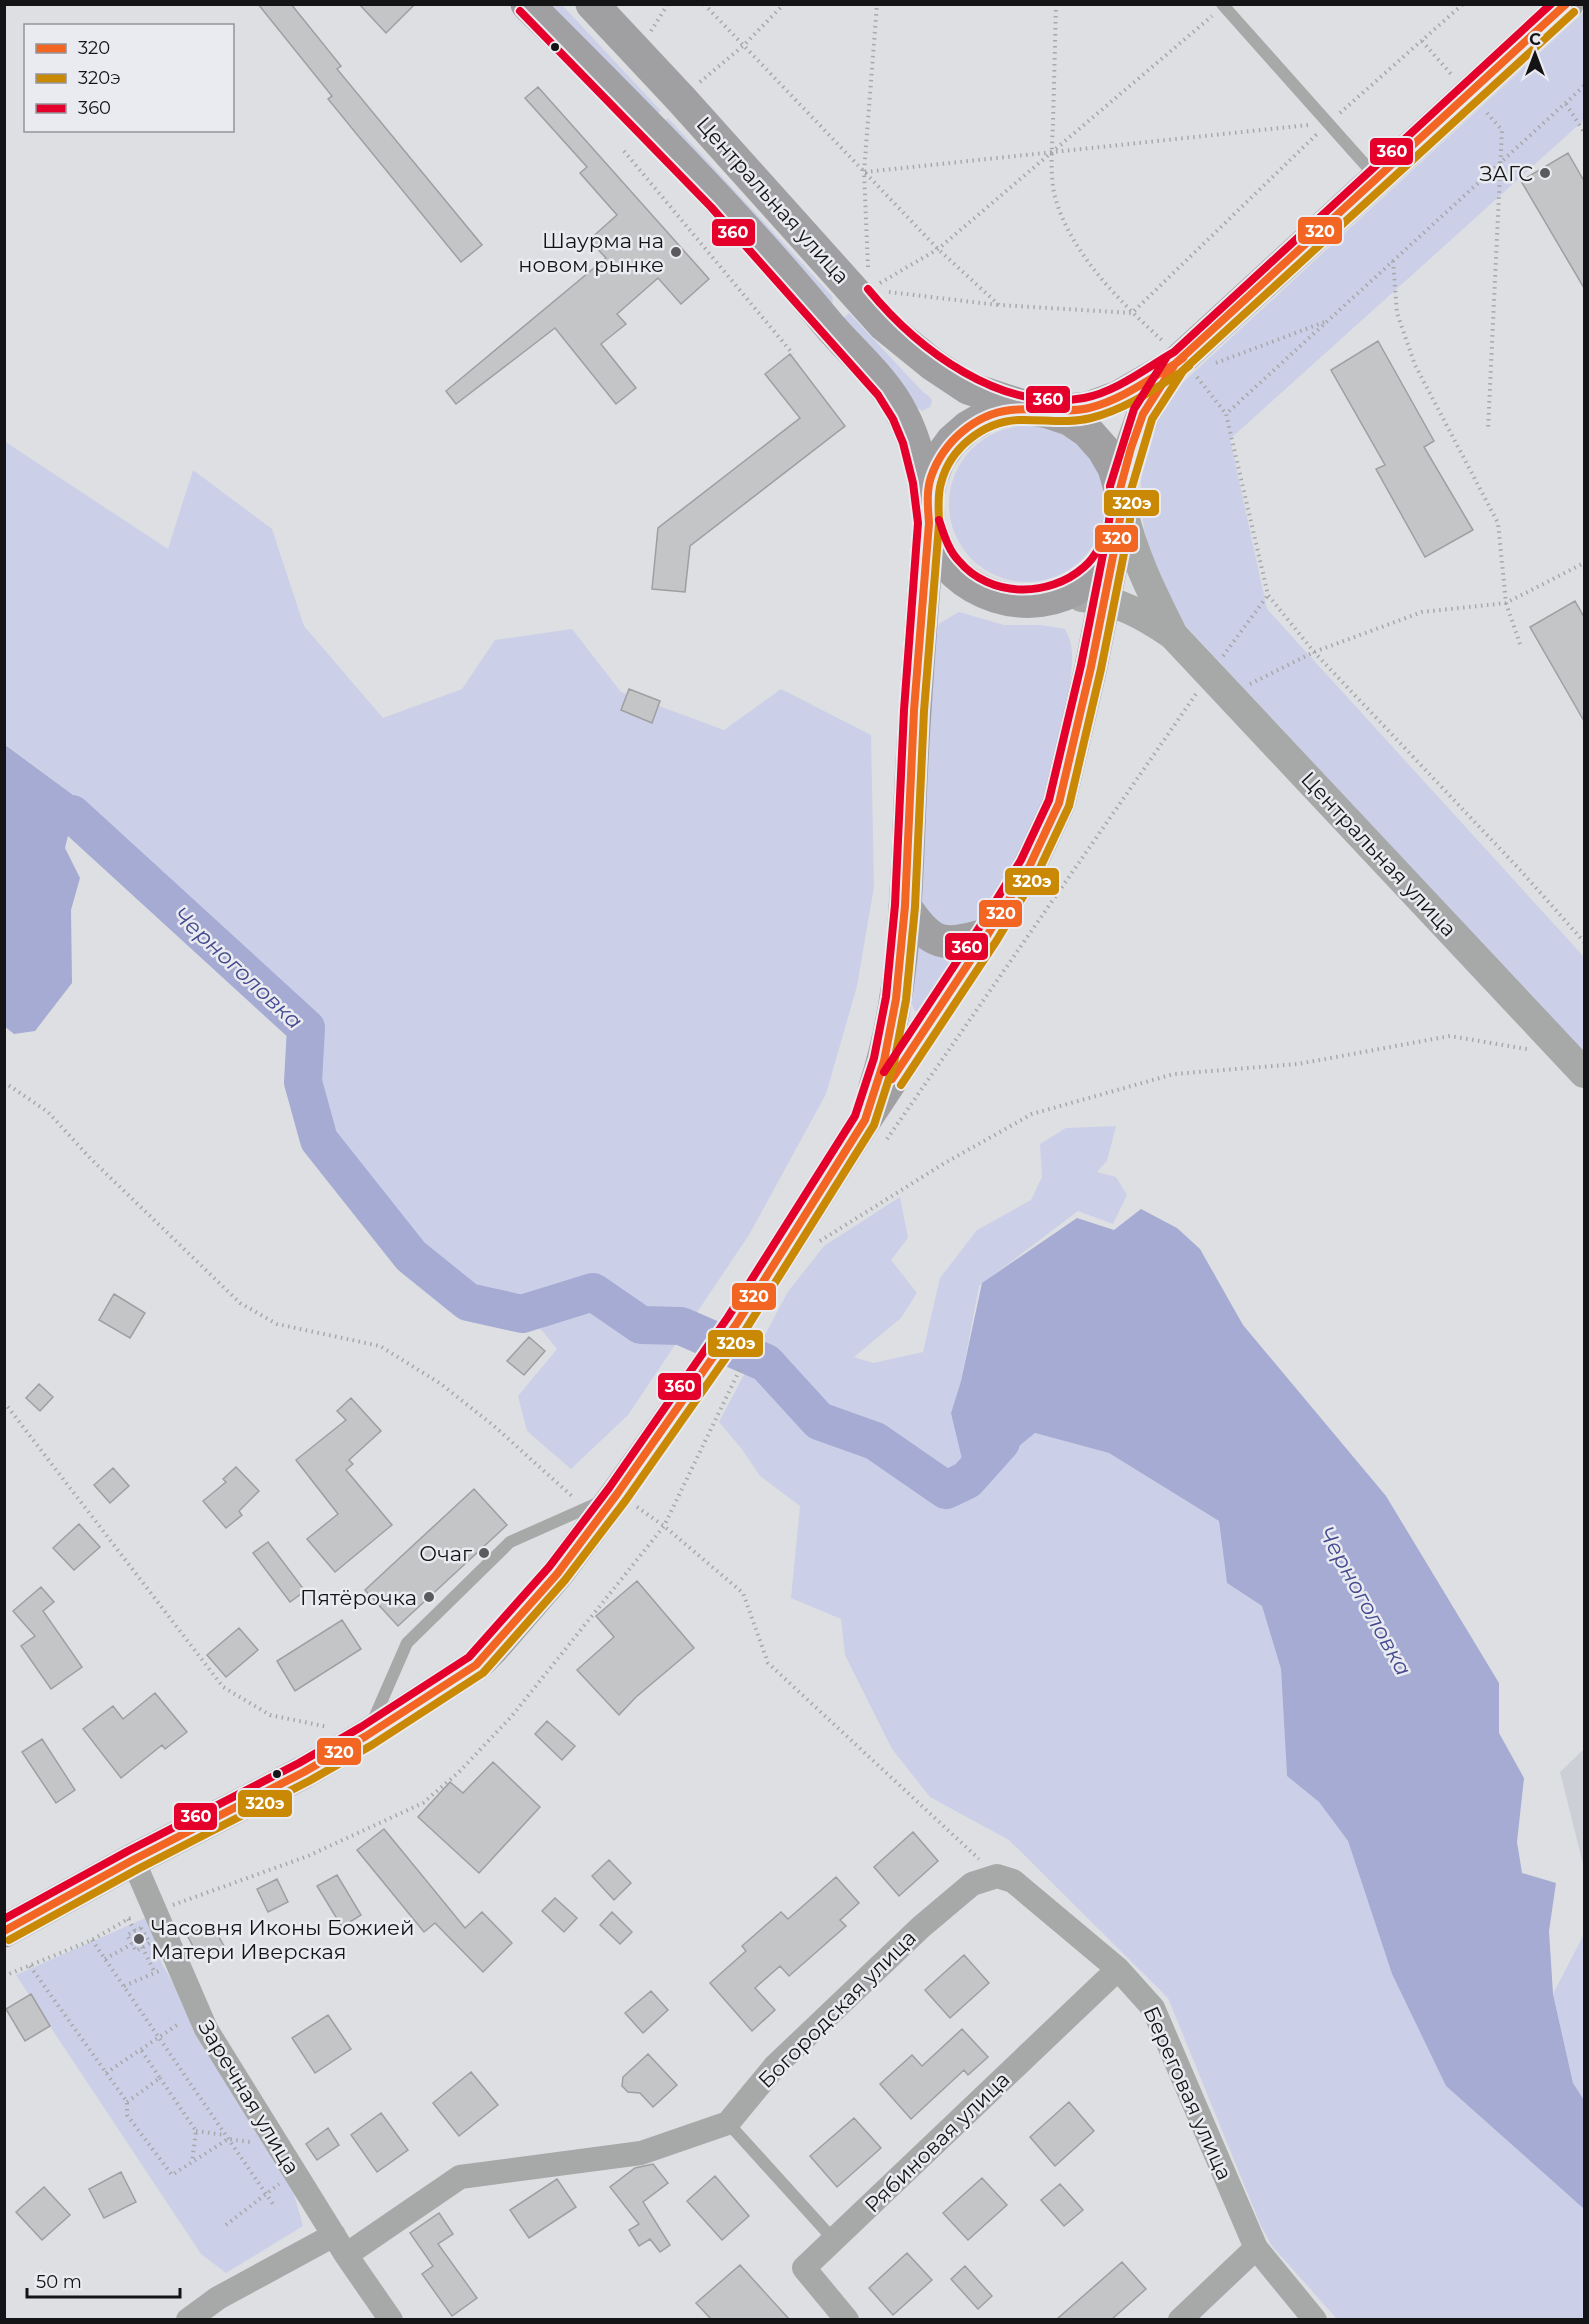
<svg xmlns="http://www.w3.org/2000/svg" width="1589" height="2324" font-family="Montserrat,sans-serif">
<rect width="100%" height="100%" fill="#dedfe2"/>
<path fill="#cdcfd7" d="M1584,1749V1868L1560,1772Z"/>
<path fill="#cbd0e8" d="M541,5H562L661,111L650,119Z
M1584,12V120L1230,439L1267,609L1584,957V1053L1184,624L1154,568L1144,529L1141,502V467L1167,397Z
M668,118L832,296L833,302L829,307L657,127Z
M849,313L923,392L930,397L932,401L930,407L922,411L916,407L838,323Z
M949 504a78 78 0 1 1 156 0a78 78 0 1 1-156 0Z
M4,441L168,549L193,470L272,529L304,626L383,718L462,689L495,640L572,629L621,692L724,730L781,689L871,735L874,887L857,986L826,1094L749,1235L628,1415L571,1469L527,1431L518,1396L557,1349L539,1327L509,1325L488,1300L422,1248L392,1212L321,1111L318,1015L77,798L5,744Z
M959,612L1004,625H1041L1065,629C1077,649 1071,673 1068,696C1062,745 1053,797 1029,842C1013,871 994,899 976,928L961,932L926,920L916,889L930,638L940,623Z
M915,939L958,954L918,1012L914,1010L911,1001Z
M1116,1126L1107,1161L1097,1172L1116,1177L1127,1195L1113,1224L1078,1211L979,1286L961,1381L951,1413L983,1490L1002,1460L1035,1433L1109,1453L1219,1521L1227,1583L1262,1606L1281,1669L1287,1776L1319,1802L1348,1841L1392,1974L1446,2086L1584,2209V2319H1337L1272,2246L1261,2226L1168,1998L1009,1840L930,1797L892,1749L845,1655L841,1619L791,1598L800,1506L760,1476L741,1448L719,1422L787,1293L824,1246L900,1197L908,1238L891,1260L917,1293L901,1318L854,1357L873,1363L923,1352L940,1278L977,1230L1031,1200L1042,1177L1040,1144L1066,1128Z
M150,1916L161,1962L294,2194L303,2226L226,2273L201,2254L16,1975Z
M1583,1936H1584V2100L1573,2083L1553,1994Z"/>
<path fill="#a5abd3" d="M4,744L77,798L65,848L80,878L71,910L72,983L35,1031L14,1034L4,1026Z
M1141,1209L1177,1228L1200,1249L1243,1325L1386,1496L1499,1683V1733L1524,1778L1517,1842L1522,1873L1556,1883L1549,1931L1553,1994L1573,2083L1584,2100V2209L1446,2086L1392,1974L1348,1841L1319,1802L1287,1776L1281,1669L1262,1606L1227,1583L1219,1521L1109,1453L1035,1433L1002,1460L983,1490L967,1480L951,1413L961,1381L982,1283L1077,1218L1114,1230Z"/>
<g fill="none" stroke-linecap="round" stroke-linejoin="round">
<path stroke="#a5abd3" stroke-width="38" d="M4,811L72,814L306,1028L303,1082L319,1140L411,1256L468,1302L522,1314L593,1292L641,1325L681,1326L766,1363L819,1421L875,1441L946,1490L967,1480L1001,1442"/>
</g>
<path fill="#c4c5c7" stroke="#9f9fa2" stroke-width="1.5" d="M258,4H291L341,66L337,69L482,245L461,262L328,99L332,96Z
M359,4H415L386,33Z
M538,87L709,279L681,304L658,278L617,314L626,324L601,344L636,388L616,404L555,328L456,404L446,391L606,258L589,240L617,215L580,173L587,167L525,98Z
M1568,153L1584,181V288L1521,181Z
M1378,341L1434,441L1424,447L1473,530L1425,557L1376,469L1385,465L1331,370Z
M790,354L845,426L690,546L685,592L652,589L658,528L800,418L765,374Z
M1575,601L1584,617V721L1530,627Z
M629,689L660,701L652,723L621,710Z
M114,1294L145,1313L130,1338L99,1320Z
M529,1337L545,1351L524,1375L507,1361Z
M39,1384L53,1397L40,1411L26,1398Z
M351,1398L381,1431L349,1460L353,1464L346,1470L392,1525L335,1572L307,1539L338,1514L296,1460L346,1420L337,1411Z
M236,1467L259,1491L239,1511L242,1515L226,1528L203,1501L226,1482L223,1479Z
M113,1468L129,1486L110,1503L94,1485Z
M474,1489L507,1525L398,1626L365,1590Z
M79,1524L100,1547L74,1570L53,1548Z
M268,1542L305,1591L290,1602L253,1553Z
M637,1581L694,1648L636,1697L619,1715L577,1670L614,1637L596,1616Z
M41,1587L54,1602L43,1611L82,1667L51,1689L21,1646L35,1636L13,1611Z
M342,1620L361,1649L295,1691L277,1661Z
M239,1628L258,1650L226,1677L207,1655Z
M155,1693L187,1732L165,1749L162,1745L121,1778L83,1729L113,1706L123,1719Z
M547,1721L575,1746L562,1760L535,1734Z
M42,1739L75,1790L56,1803L22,1752Z
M493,1762L540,1807L479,1873L418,1817L450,1782L463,1793Z
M384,1829L465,1928L482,1912L512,1943L483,1972L435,1923L424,1932L357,1850Z
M913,1832L938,1861L899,1896L874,1867Z
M609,1860L631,1883L614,1900L592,1876Z
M337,1875L361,1915L342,1927L317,1886Z
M836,1877L859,1903L840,1920L846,1926L789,1976L780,1966L755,1988L775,2010L752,2031L710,1983L746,1951L742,1946L781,1912L788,1919Z
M277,1879L288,1902L268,1912L257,1889Z
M555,1898L577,1918L564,1932L542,1911Z
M612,1912L632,1932L620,1944L600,1925Z
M211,1923L224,1946L200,1959L187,1935Z
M964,1955L989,1983L950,2018L925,1990Z
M651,1991L668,2010L643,2033L625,2013Z
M31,1994L50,2026L25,2041L6,2009Z
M328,2015L351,2049L315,2073L292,2038Z
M962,2029L988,2057L968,2075L964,2070L911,2119L880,2084L912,2055L922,2066Z
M648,2054L677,2085L653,2107L640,2093L628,2092L622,2086L623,2077Z
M471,2072L498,2105L459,2136L433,2103Z
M1069,2102L1094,2131L1055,2166L1030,2137Z
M381,2113L408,2150L377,2172L351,2135Z
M854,2118L881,2148L837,2187L810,2156Z
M328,2128L339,2145L317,2160L306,2144Z
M653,2164L668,2183L643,2202L670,2245L660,2252L650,2239L639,2246L629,2230L639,2224L610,2187L635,2168Z
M121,2172L136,2202L104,2218L89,2189Z
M715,2176L749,2216L722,2240L687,2201Z
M982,2178L1007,2205L968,2240L943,2213Z
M557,2179L576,2207L529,2238L510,2210Z
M1060,2184L1083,2210L1064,2226L1041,2200Z
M44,2187L70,2215L42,2240L16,2212Z
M439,2213L453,2234L438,2244L477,2298L452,2316L422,2274L433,2266L410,2233Z
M907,2253L932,2280L893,2315L869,2288Z
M1122,2262L1146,2289L1112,2319H1057Z
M740,2265L789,2319H711L696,2303Z
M965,2266L992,2296L978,2309L951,2279Z"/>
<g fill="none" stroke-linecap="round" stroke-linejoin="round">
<path stroke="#a7a8a9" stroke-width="4" stroke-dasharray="1.5 4.5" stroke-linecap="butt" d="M704,4L938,249L999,305L1132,313L1317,134
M1056,4C1055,44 1054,84 1053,124C1052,146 1050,171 1054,193C1068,251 1121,303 1164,342
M651,31L668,4
M1422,41L1451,74
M700,82L743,46L784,4
M1584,86L1226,414L1268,595L1314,652L1522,872L1584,942
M1566,104L1584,132
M1340,113L1463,4
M1487,113L1502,130L1488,430
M624,151L793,354
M865,172L1308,125
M1393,261L1397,313L1415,365L1498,523L1506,603L1520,644
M868,267L864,172L877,4
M880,283L938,249L1212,16
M889,292L998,305
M1216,363L1327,321
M1197,377L1226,414
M1223,656L1268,595
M1250,684L1314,652L1422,612L1506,603L1584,563
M4,1082L48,1112L90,1158L240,1303L277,1324L380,1346L441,1384L494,1426L574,1498
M887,1139L1196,694
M820,1241L943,1164L1032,1114L1174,1074L1298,1064L1450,1036L1527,1049
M4,1402L223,1687L270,1715L328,1727
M637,1507L664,1526L743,1593L768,1663L979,1859
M173,1905L308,1856L423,1803L459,1772L511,1717L664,1526L741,1367
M128,1919L135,1931
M141,1928L150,1943L136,1951L127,1935Z
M92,1940L273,2204
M142,1947L155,1973
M105,1959L132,1944
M30,1966L127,2102V2115L172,2175L228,2139L250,2142
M4,1976L92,1940L128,1919L135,1917
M124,1986L159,1971
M106,2073L180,2023
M160,2078L196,2131L192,2162
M127,2102L160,2078L141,2050
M196,2131L225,2135
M226,2225L279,2184"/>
<path stroke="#a7a8a8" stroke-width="12" d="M1222,4L1377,178
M372,1723L407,1643L510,1542L600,1502
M728,2123L834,2240"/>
<path stroke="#a7a8a8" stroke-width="24" d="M133,1860L206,2029L346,2255L391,2320
M346,2255L460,2177L641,2153L728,2123L775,2066L921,1927L972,1884L997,1876L1013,1881L1118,1969L1153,2008L1256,2248L1315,2320
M188,2320L218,2298L334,2235
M847,2320L804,2268L1118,1969
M1180,2320L1256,2248"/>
<path stroke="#a7a8a8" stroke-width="30" d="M1122,507C1132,553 1152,593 1173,635
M1082,597C1117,600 1144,615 1173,635L1584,1073"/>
<path stroke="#a7a7a8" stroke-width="33" d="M1048,412L1088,408L1118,397L1175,364L1567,4
M1120,489L1131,448L1143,414L1172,368"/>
<path stroke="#a0a0a2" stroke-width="33" d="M527,4C630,107 734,210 827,323C851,352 885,379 902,414C919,446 926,487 929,523C922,609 915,695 911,782C906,883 907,989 875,1087
M592,4L681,99L884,325L932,364L968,388L1026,407
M929,524C935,542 941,560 955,573C1003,617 1085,611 1112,547
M905,906C931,946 944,948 988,934
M4,1931L133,1860L304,1772L366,1736L476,1665L493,1648L557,1574L617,1494L737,1323L865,1120L988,934L1030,865L1059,803L1091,667L1118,531L1122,505L1120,489L1114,468L1103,449L1088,432L1069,419L1048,412L1030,409L1008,410L987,416L968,427L952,441L939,459L931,479L927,501"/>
<defs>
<path id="bus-1" d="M892,1079L988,934L1030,865L1059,803L1091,667L1118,531L1122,505L1120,489L1131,448L1143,414L1175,364L1183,358
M4,1931L133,1860L304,1772L366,1736L476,1665L557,1574L617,1494L737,1323L865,1120L884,1061L896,999L905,906L914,710L929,523C928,508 926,492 931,477C943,442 975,414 1011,410C1037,407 1064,414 1089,408C1121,400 1148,380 1175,364L1566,4"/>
<path id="bus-2" d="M901,1085L997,940L1039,870L1069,806L1101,669L1128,533L1132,506L1131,490L1152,419L1183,371L1189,366
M9,1940L138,1869L309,1781L372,1745L483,1673L565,1580L626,1500L746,1329L874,1125L894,1063L906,1000L915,907L924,711L939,524C939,510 937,496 941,483C950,448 983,422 1018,420C1043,419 1067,424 1091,418C1124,410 1153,390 1181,372L1574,12"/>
<path id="bus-3" d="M868,289C918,350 1001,413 1084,398C1116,392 1146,368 1174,352L1551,4
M939,520C944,534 948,550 959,561C990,598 1049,598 1084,567C1097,556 1103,540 1109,524
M884,1072L979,928L1021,860L1049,800L1081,665L1108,529L1111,505L1110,486L1134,409L1166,358
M4,1919L128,1851L299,1763L361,1727L469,1657L549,1567L609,1488L728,1317L855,1116L874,1058L886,997L895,905L904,710L918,523L913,483L903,443L893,419L878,395L711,207L520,11"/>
</defs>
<use href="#bus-1" stroke="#eaebf0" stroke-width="12"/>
<use href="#bus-2" stroke="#eaebf0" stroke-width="12"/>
<use href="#bus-3" stroke="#eaebf0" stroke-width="12"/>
<use href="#bus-1" stroke="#f26522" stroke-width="8"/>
<use href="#bus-2" stroke="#ca8904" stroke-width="8"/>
<use href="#bus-3" stroke="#e4002b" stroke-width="8"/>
</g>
<g fill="#141416" stroke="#eaebf0" stroke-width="2">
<circle cx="555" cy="47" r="5"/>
<circle cx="277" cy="1774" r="5"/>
</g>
<g fill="#5b5b5d" stroke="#eaebf0" stroke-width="2">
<circle cx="1545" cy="173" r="6"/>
<circle cx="676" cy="252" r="6"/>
<circle cx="484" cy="1553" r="6"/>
<circle cx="429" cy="1597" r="6"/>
<circle cx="139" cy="1939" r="6"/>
</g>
<g text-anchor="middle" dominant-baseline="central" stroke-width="5" stroke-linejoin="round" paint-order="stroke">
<g font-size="21" fill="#141416" stroke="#eaebf0" text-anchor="end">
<text x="1533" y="173">ЗАГС</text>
<text x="664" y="240">Шаурма на<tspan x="664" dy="24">новом рынке</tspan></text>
<text x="472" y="1553">Очаг</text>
<text x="417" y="1597">Пятёрочка</text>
<text x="151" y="1927" text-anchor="start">Часовня Иконы Божией<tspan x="151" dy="24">Матери Иверская</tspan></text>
</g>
<g font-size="21" fill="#141416" stroke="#eaebf0">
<text transform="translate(773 200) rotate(48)">Центральная улица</text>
<text transform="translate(1379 854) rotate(47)">Центральная улица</text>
<text transform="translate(837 2009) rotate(-45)">Богородская улица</text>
<text transform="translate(1188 2093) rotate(66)">Береговая улица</text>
<text transform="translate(249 2097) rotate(59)">Заречная улица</text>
<text transform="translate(937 2142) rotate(-44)">Рябиновая улица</text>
</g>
<g font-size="22" font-style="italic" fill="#444b8f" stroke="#eaebf0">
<text transform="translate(238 968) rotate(43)">Черноголовка</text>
<text transform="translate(1365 1601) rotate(61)">Черноголовка</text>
</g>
</g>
<g stroke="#eaebf0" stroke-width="2">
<rect x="1369" y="137" width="45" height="29" rx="6" fill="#e4002b"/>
<rect x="1297" y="216" width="46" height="29" rx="6" fill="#f26522"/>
<rect x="711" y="218" width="45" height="29" rx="6" fill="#e4002b"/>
<rect x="1025" y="385" width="46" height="29" rx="6" fill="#e4002b"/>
<rect x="1103" y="489" width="57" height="28" rx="6" fill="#ca8904"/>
<rect x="1094" y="524" width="45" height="29" rx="6" fill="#f26522"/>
<rect x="1004" y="867" width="56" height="29" rx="6" fill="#ca8904"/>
<rect x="978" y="899" width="45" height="29" rx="6" fill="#f26522"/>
<rect x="944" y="932" width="45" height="29" rx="6" fill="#e4002b"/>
<rect x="731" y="1282" width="46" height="29" rx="6" fill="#f26522"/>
<rect x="707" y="1329" width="57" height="29" rx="6" fill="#ca8904"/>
<rect x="657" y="1372" width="45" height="29" rx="6" fill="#e4002b"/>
<rect x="316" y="1737" width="46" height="29" rx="6" fill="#f26522"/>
<rect x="237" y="1789" width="56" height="29" rx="6" fill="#ca8904"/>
<rect x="173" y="1802" width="45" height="29" rx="6" fill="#e4002b"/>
</g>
<g font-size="16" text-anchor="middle" font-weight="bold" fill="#fff">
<text x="1392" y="157">360</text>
<text x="1320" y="237">320</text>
<text x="733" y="238">360</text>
<text x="1048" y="405">360</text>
<text x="1132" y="509">320э</text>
<text x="1117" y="544">320</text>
<text x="1032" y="887">320э</text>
<text x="1001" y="919">320</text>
<text x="967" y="953">360</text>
<text x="754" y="1302">320</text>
<text x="736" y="1349">320э</text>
<text x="680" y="1392">360</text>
<text x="339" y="1758">320</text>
<text x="265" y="1809">320э</text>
<text x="196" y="1822">360</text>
</g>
<rect width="1589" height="2324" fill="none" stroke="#141416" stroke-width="12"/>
<rect x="24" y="24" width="210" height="108" fill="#eaebf0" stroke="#949599" stroke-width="1.5"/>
<rect x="36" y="44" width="30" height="9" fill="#f26522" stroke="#949599" stroke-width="1.5"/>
<text x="78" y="54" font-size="18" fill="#141416">320</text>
<rect x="36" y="74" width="30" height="9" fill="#ca8904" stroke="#949599" stroke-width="1.5"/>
<text x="78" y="84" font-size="18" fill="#141416">320э</text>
<rect x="36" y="104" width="30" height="9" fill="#e4002b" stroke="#949599" stroke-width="1.5"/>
<text x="78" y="114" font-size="18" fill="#141416">360</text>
<g transform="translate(1535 54)" stroke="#eaebf0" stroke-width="4.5" paint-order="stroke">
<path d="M0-4.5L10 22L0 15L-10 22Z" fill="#141416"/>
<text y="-9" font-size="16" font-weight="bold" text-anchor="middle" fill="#141416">С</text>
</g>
<path d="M27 2288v9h153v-9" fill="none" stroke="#141416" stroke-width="3"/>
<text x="36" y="2288" font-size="18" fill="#141416" stroke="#eaebf0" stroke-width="4.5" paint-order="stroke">50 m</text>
</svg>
